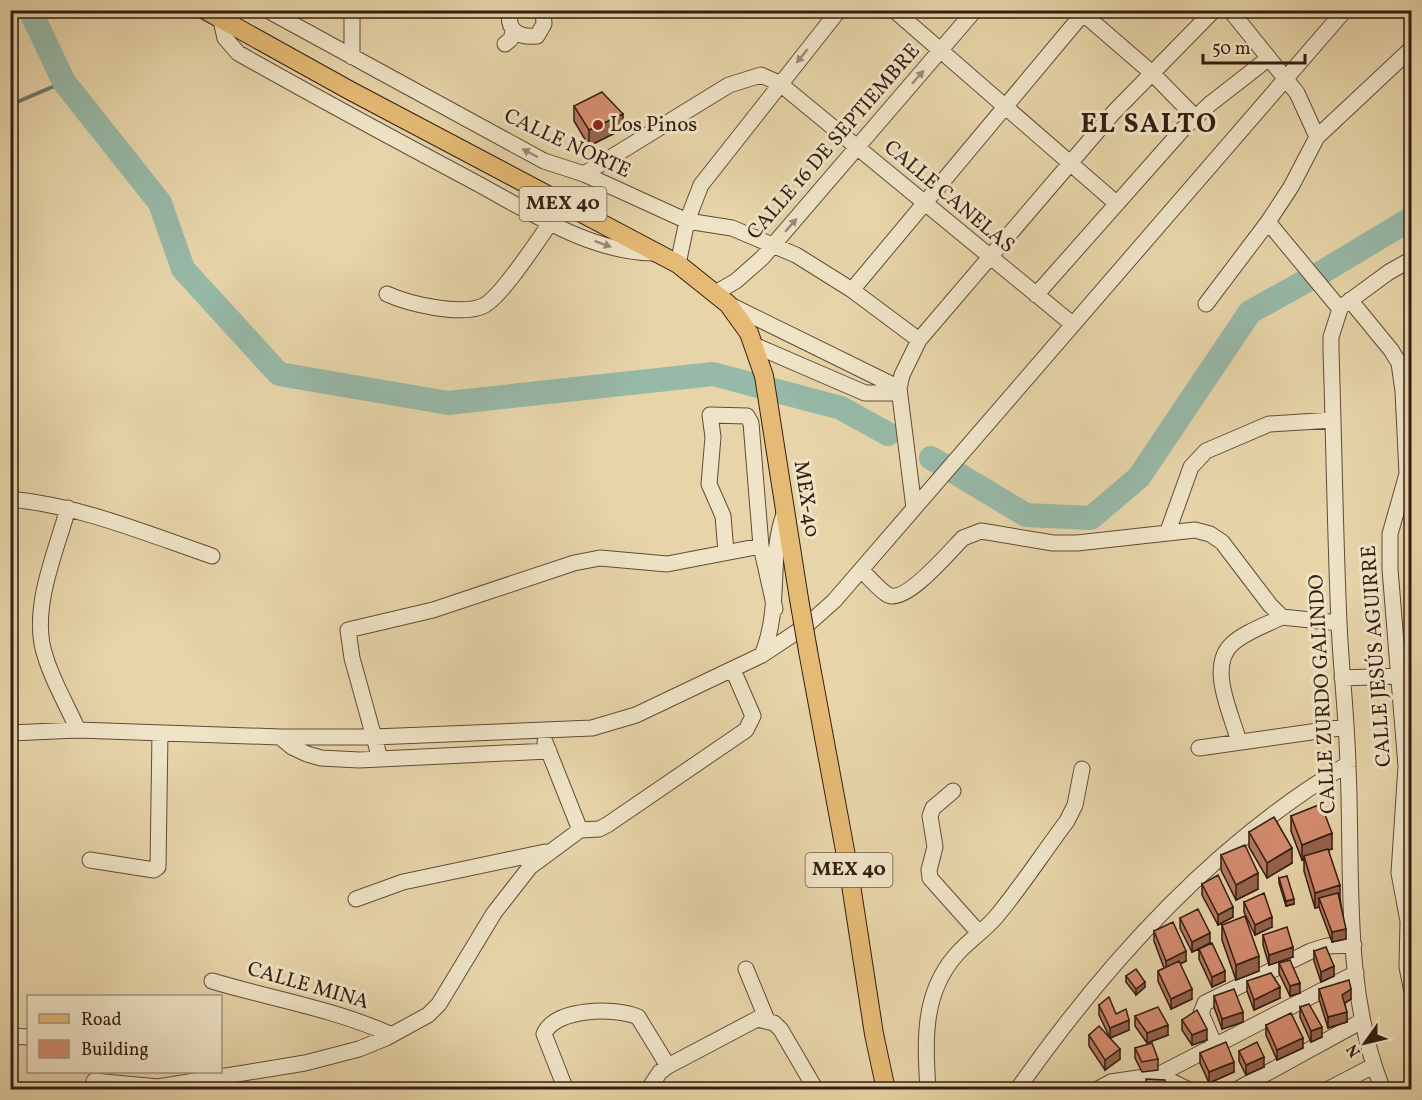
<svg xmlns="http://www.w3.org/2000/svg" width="1422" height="1100" font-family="Vollkorn,serif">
<rect width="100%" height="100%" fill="#e7d5a9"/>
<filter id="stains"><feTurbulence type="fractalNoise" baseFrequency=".00333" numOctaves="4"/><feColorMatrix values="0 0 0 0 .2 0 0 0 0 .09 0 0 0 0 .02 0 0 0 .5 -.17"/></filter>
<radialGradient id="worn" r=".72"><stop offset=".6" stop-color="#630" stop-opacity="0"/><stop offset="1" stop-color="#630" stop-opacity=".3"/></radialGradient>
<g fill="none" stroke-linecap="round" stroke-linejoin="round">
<path stroke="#6f7b6c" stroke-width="4" d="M10,105L64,82"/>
<path stroke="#97b9a8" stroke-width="24" d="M30,10L64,82L160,203L183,269L279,374L448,403L713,374L841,408L888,434
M931,458L1026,515L1091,518L1139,477L1250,312L1324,271L1412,218"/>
<defs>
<path id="minor" d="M267,10L544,161L584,174L687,221L732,228L796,255L852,290L919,340
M510,10C506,31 519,38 537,36L544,24L543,10
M894,10L1116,203
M1079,10L1152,73L1195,117
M1230,10L1297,93L1317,137
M221,21L225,38L238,53C314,96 392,138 469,179C526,209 587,252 653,253
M505,44L511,39L513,31
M352,57V10
M584,174L729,85L761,75L779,83L1071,323
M1268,222L1340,309L1331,337V351C1334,441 1335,532 1339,622C1341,671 1347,719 1348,767C1353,873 1342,989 1383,1090
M678,264L687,221L701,185L839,10
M852,290L1086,10
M717,292L736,281L762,258L975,10
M387,294C409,304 460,316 483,306C501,298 538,240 551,222
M1036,295L1183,129L1210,104L1269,58
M1350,300L1391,350L1399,363L1403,391L1407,474L1390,534V569L1406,766L1399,873L1408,921L1407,967L1412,992
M728,304L899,388L893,393H865L754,345
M1206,304L1268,222L1291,187L1317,137L1412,48
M1344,305L1389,272L1412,259
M10,499C81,506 145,533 212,556
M68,508C57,549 34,600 42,644C48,673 66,703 78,730
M914,508L899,388L902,375L919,340L1114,112L1214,10
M1168,531L1191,467L1206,451L1269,424L1333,420
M726,552L723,516L709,484L713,437L710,415L747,416L751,423L761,546L775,609
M861,570C869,577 879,590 888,595C906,604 950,551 963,538L981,531L1053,543H1077L1195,530L1210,534L1222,542L1270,605L1282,617L1339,623
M762,655C782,608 768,558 784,514
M1342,678L1398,676
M10,733L78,730L280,737H374L592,728L636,715L762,655L807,625L834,601L1345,10
M280,737L292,747L307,754L321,758L359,760L549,751
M545,742L580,830
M1239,742C1232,715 1207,667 1232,644C1245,632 1266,625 1282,617
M1199,748L1346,727
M380,759L352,658L348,630L433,610L574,563L600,558L667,564L761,546
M953,791L933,808L930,816L935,847L929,870L930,878L979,933
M90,860L154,870L158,867L160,733
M356,899L403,882L545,852
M746,969L767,1020
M212,981C272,999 335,1009 392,1035
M10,1036L28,1037
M1215,1046L1201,1013L1205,1003L1311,951L1327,946L1354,945
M1158,1075L1189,1090
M94,1081L158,1087L305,1063L359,1049L386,1038L428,1015L439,1004L494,913L530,867L580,830L599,829L607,825L746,730L753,716L733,670
M566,1090L544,1034C555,1008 615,1007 638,1017L668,1066
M648,1090L660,1072L668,1066L757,1019L774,1023L781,1030L816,1090
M928,1090C925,1041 922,994 956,955C968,941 984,931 996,917C1021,887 1043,853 1067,821L1075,805L1082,769
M1017,1090C1106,963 1214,843 1348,764
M1096,1090L1111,1082L1158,1075L1356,973
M1236,1090L1362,1021
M1327,1090L1373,1066"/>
<path id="major" d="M205,10L349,90L678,264L728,304L749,333L764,376L799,599
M808,651L849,872L874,1034L886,1090"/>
</defs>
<use href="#minor" stroke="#614b38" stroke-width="17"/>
<use href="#major" stroke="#341d12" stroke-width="20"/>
<use href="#minor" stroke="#efe4c7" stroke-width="15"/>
<use href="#major" stroke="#e4ba74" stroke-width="18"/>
<defs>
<path id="major-bridge" d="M799,599L808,651"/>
</defs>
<use href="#major-bridge" stroke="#341d12" stroke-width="20" stroke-linecap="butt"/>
<use href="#major-bridge" stroke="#e4ba74" stroke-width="18"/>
</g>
<path fill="#b77960" stroke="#341d12" stroke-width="1.5" d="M574,106L623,129L589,146L574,121Z
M1291,816L1332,849L1328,850L1340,898L1346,939L1332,942L1319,907L1315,908L1304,871V859L1302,860L1291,831Z
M1249,832L1292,863L1267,878L1249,847Z
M1221,855L1258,889L1236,900L1221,870Z
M1279,878L1294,904L1286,906L1279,883Z
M1202,884L1233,917L1218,925L1202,895Z
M1244,902L1272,927L1255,935L1244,912Z
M1180,918L1210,943L1200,949L1225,981L1212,987L1199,959V949L1192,952L1180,928Z
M1222,925L1259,971L1236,980L1222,940Z
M1154,931L1186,961L1180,964L1192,999L1171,1009L1158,981V971L1164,968L1154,941Z
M1263,935L1293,957L1269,965L1263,945Z
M1314,951L1334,976L1321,982L1314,961Z
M1279,963L1300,993L1290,996L1279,973Z
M1126,976L1145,987L1136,995L1126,982Z
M1247,981L1280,998L1254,1010L1247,991Z
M1319,989L1351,999L1345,1003L1347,1022L1328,1028L1319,999Z
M1214,996L1243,1022L1222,1029L1214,1007Z
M1099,1005L1116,1014L1129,1030L1110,1038L1120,1059L1105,1070L1089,1046V1035L1110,1038L1099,1015Z
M1300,1007L1322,1037L1311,1042L1300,1017Z
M1135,1016L1168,1035L1147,1043L1135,1026Z
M1182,1020L1207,1040L1192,1045L1182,1030Z
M1266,1025L1303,1048L1277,1060L1266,1035Z
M1135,1048L1158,1059V1070L1142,1072L1135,1058Z
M1239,1051L1264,1067L1246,1075L1239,1061Z
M1200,1053L1234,1072L1209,1083L1200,1063Z"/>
<path fill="#95634e" stroke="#341d12" stroke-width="1.5" d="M623,114V129L589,146V130Z
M1332,833V849L1304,859V856V859L1302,860V845Z
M1292,848V863L1267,878V863Z
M1258,873V889L1236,900V885Z
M1340,885V900L1319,898V907L1315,908V893Z
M1294,899V904L1286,906V901Z
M1233,907V917L1218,925V915Z
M1272,917V927L1255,935V925Z
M1346,929V939L1332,942V932Z
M1210,933V943L1192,952V942Z
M1293,947V957L1269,965V955Z
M1186,951V961L1166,971V961Z
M1259,956V971L1236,980V965Z
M1334,966V976L1321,982V972Z
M1225,971V981L1212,987V977Z
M1145,982V987L1136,995V989Z
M1300,983V993L1290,996V986Z
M1280,987V998L1254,1010V1000Z
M1192,989V999L1171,1009V999Z
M1351,989V999L1342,1005V995Z
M1243,1012V1022L1222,1029V1019Z
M1347,1012V1022L1328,1028V1017Z
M1129,1020V1030L1110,1038V1028Z
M1168,1025V1035L1147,1043V1033Z
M1322,1027V1037L1311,1042V1031Z
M1207,1029V1040L1192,1045V1035Z
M1303,1038V1048L1277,1060V1050Z
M1120,1049V1059L1105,1070V1060Z
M1264,1057V1067L1246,1075V1065Z
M1234,1062V1072L1209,1083V1072Z"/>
<path fill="#d58d70" stroke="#341d12" stroke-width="1.5" d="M602,92L623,114L589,130L574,106Z
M1321,804L1332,833L1302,845L1291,816Z
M1274,817L1292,848L1267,863L1249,832Z
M1245,845L1258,873L1236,885L1221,855Z
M1328,849L1340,885L1315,893L1304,856Z
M1218,875L1233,907L1218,915L1202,884Z
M1287,876L1294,899L1286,901L1279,878Z
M1264,893L1272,917L1255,925L1244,902Z
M1338,893L1346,929L1332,932L1319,898Z
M1198,909L1210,933L1192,942L1180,918Z
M1245,916L1259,956L1236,965L1222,925Z
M1173,922L1186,951L1166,961L1154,931Z
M1287,927L1293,947L1269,955L1263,935Z
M1212,943L1225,971L1212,977L1199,949Z
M1326,947L1334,966L1321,972L1314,951Z
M1290,960L1300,983L1290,986L1279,963Z
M1179,961L1192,989L1171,999L1158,971Z
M1136,969L1145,982L1136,989L1126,976Z
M1271,973L1280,987L1254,1000L1247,981Z
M1349,980L1351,989L1342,995L1347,1012L1328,1017L1319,989Z
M1234,989L1243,1012L1222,1019L1214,996Z
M1109,997L1116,1014L1126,1009L1129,1020L1110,1028L1099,1005Z
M1309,1004L1322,1027L1311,1031L1300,1007Z
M1158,1007L1168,1025L1147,1033L1135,1016Z
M1197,1010L1207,1029L1192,1035L1182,1020Z
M1291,1013L1303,1038L1277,1050L1266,1025Z
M1099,1026L1120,1049L1105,1060L1089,1035Z
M1226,1042L1234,1062L1209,1072L1200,1053Z
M1257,1042L1264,1057L1246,1065L1239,1051Z
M1152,1043L1158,1059L1142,1062L1135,1048Z
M1146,1079L1165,1080V1089H1146Z"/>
<defs><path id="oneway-solid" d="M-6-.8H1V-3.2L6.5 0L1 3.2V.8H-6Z" transform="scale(1.5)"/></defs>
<g fill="#9b8a76">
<use href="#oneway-solid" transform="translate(802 56) rotate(129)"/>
<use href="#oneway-solid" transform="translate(918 77) rotate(-49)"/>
<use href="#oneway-solid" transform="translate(530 153) rotate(-152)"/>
<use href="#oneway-solid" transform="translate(791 225) rotate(-49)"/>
<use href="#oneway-solid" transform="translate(603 244) rotate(20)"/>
</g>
<circle fill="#8f2418" stroke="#efe4c7" stroke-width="2" cx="598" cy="125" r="6"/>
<g text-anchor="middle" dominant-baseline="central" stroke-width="6" stroke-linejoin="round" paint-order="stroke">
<g fill="#efe4c7" stroke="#6c5948" stroke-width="1.5">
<rect x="519.5" y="187" width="87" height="34" rx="4.5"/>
<rect x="805.5" y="853" width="87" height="34" rx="4.5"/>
</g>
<g font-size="20" font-weight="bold" fill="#341d12">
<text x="563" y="204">MEX 40</text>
<text x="849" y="870">MEX 40</text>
</g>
<g font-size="21" fill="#341d12" stroke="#efe4c7" text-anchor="start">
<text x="610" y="125">Los Pinos</text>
</g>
<g font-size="21" fill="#341d12" stroke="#efe4c7">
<text transform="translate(834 142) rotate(-49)">CALLE 16 DE SEPTIEMBRE</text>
<text transform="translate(567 144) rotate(25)">CALLE NORTE</text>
<text transform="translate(949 197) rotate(40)">CALLE CANELAS</text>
<text transform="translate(806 499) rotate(81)">MEX-40</text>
<text transform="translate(1377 656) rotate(-94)">CALLE JESÚS AGUIRRE</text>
<text transform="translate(1323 694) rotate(-93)">CALLE ZURDO GALINDO</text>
<text transform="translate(308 986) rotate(16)">CALLE MINA</text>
</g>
<g font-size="27" font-weight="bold" letter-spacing="1.5" fill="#341d12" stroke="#efe4c7">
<text x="1149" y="125">EL SALTO</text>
</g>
</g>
<rect width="1422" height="1100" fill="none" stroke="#e7d5a9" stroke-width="36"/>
<rect x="12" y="12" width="1398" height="1076" fill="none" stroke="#341d12" stroke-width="3"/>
<rect x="18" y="18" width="1386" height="1064" fill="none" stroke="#341d12" stroke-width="1.5"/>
<rect x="27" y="995" width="195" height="78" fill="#efe4c7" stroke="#a4947f" stroke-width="1.5"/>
<rect x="39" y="1014" width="30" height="9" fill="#e4ba74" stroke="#a4947f" stroke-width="1.5"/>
<text x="81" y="1025" font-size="18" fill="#341d12">Road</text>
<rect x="39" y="1040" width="30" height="18" fill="#d58d70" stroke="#a4947f" stroke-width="1.5"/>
<text x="81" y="1055" font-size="18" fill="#341d12">Building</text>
<g transform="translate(1365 1043) rotate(236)" stroke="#efe4c7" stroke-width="4.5" paint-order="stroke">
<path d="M0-4.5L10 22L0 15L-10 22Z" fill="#341d12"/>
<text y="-9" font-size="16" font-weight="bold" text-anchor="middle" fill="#341d12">N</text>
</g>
<path d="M1203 54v9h102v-9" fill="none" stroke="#341d12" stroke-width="3"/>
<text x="1212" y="54" font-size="18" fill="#341d12" stroke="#efe4c7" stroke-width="4.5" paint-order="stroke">50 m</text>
<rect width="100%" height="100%" filter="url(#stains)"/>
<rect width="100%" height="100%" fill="url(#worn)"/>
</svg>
